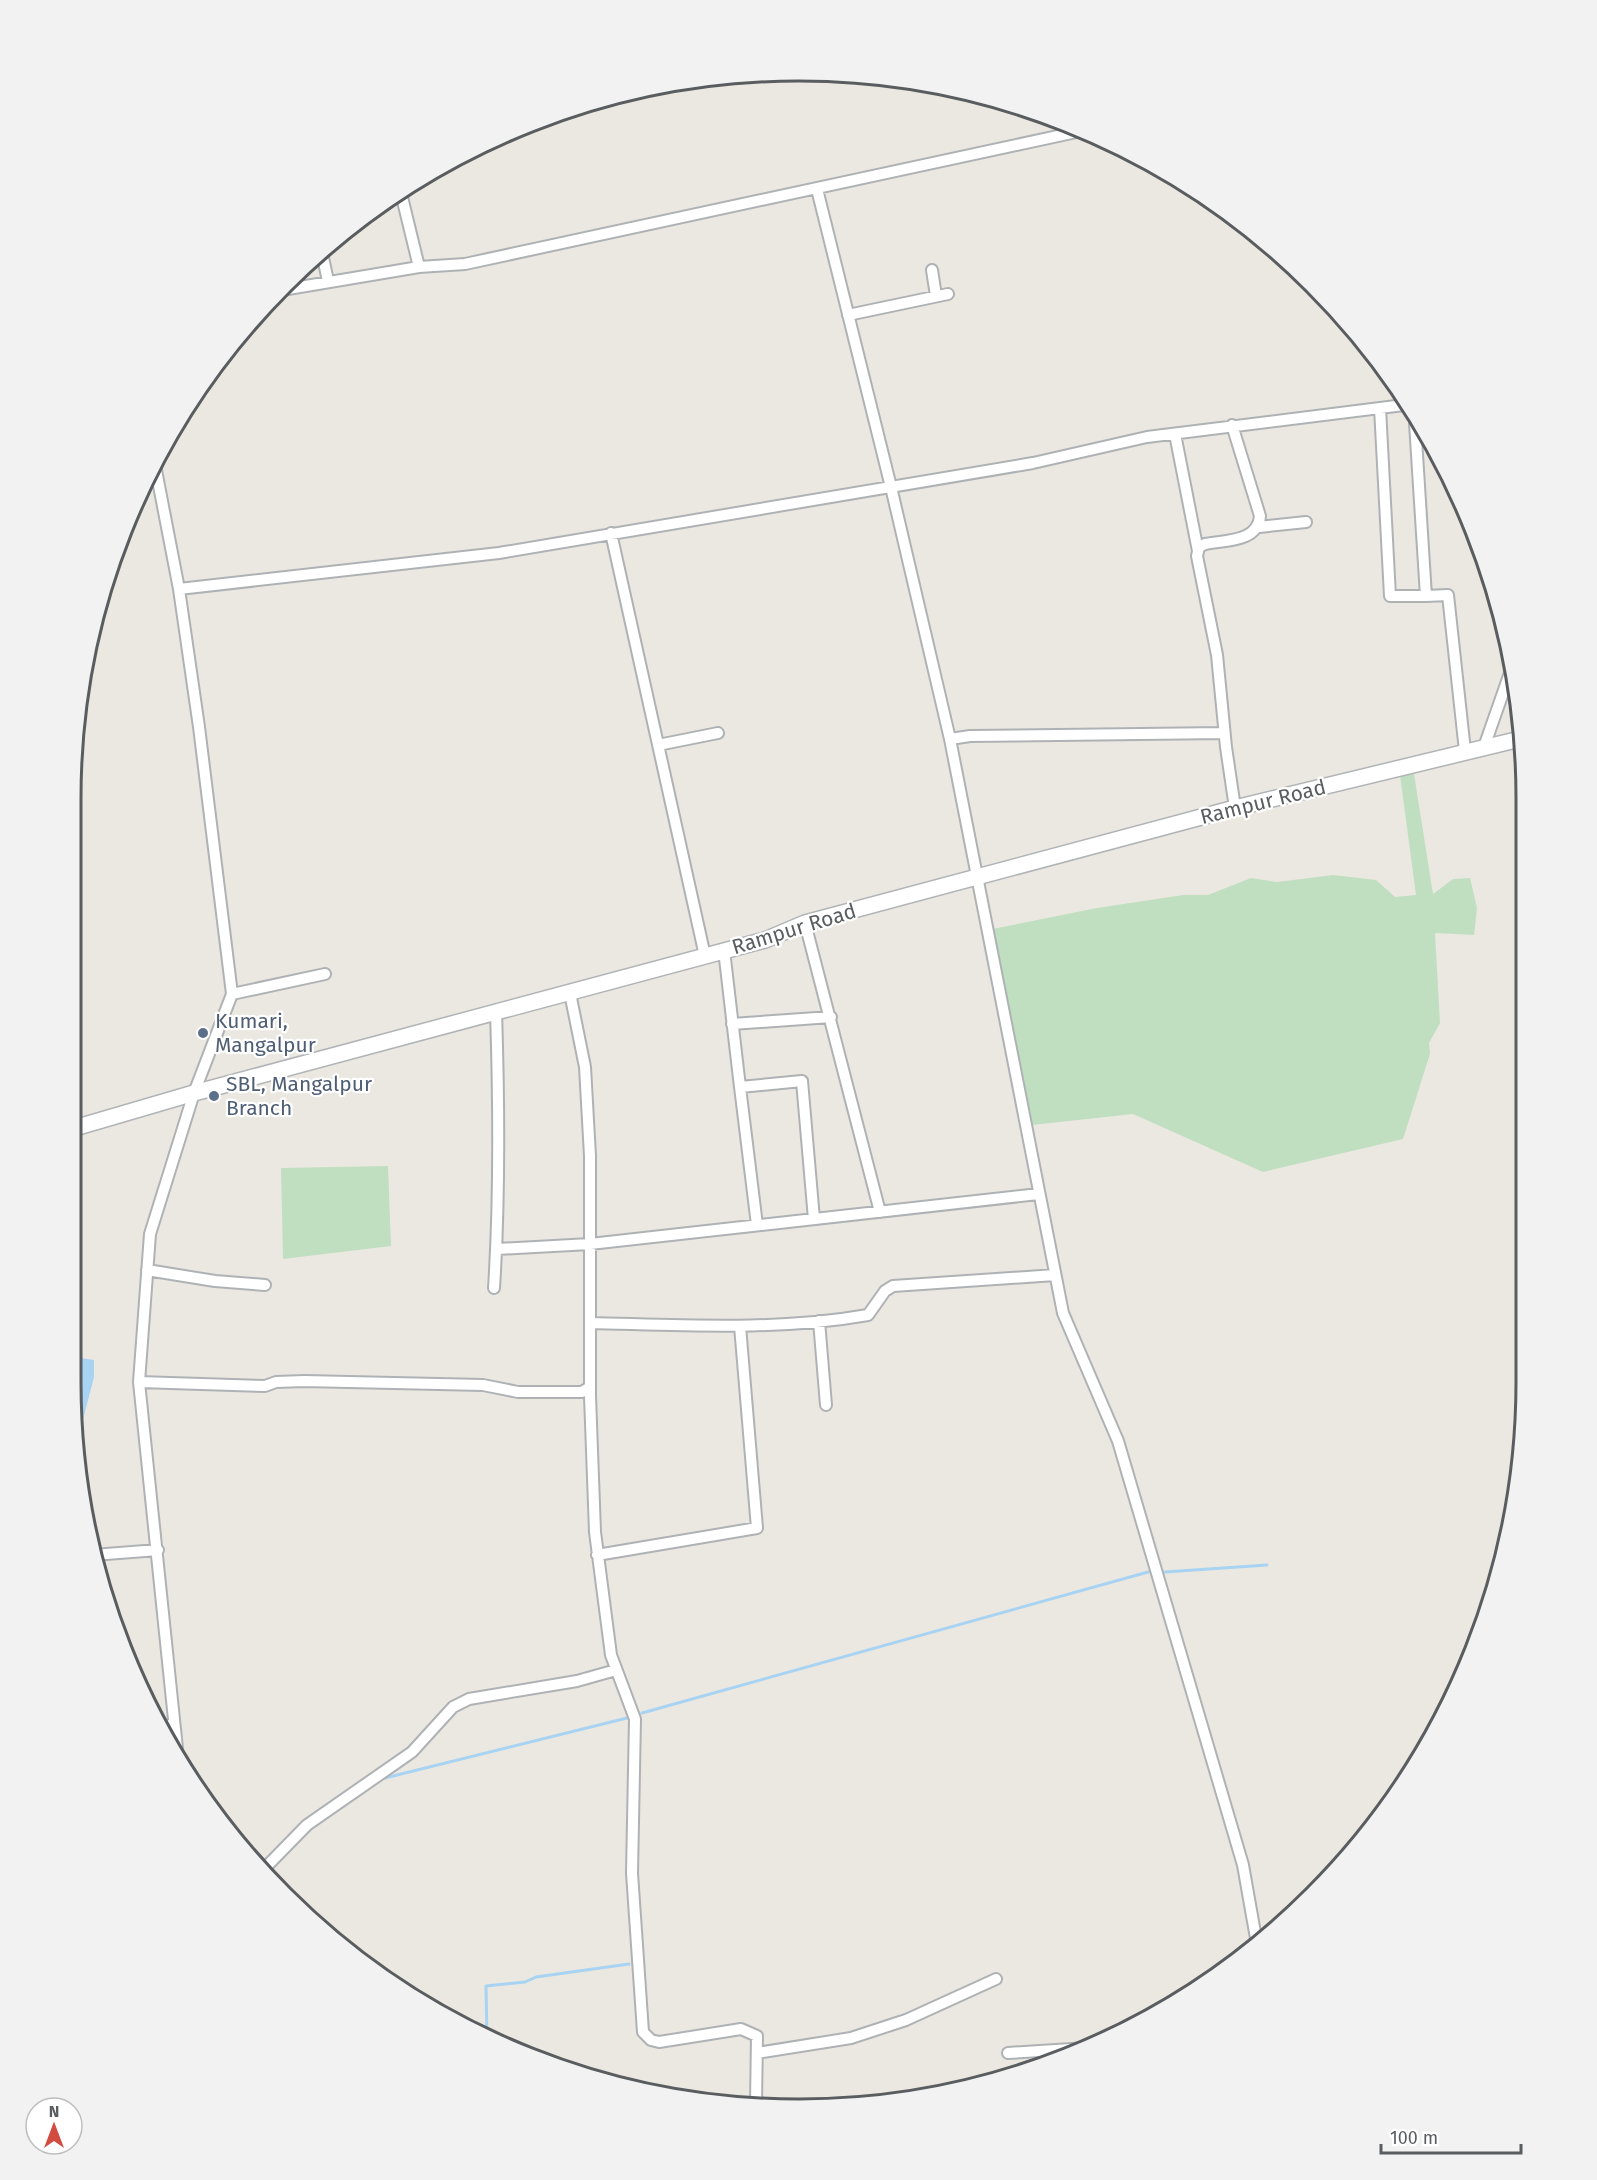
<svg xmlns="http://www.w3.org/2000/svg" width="1597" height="2180" font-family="'Fira Sans',sans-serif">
<rect width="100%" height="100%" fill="#ebe8e1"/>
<path fill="#c0dfc0" d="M1414,774L1433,894L1453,879L1470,878L1477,908L1474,935L1435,933L1440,1023L1429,1043L1430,1054L1403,1139L1263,1172L1133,1114L1032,1125L993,929L1097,908L1183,895H1208L1251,878L1277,882L1333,875L1376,880L1395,897L1416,895L1400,775Z
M388,1166L391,1246L283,1259L281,1168Z"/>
<path fill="#a8d3f3" d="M81,1358L94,1360V1377L80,1431L77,1430L73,1398Z"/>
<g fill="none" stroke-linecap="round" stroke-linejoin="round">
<path stroke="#a8d3f3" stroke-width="3" d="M1165,1572L1267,1565
M642,1713L1148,1572
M385,1778L627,1718
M487,2039L486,1986L525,1982L536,1977L629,1964"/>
<defs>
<path id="street" d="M817,189L891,487L950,739L1063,1313L1118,1441L1243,1865L1257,1944
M401,193L419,267
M322,253L328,281
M932,270L936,296
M282,290L419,267L465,264L1081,131
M848,315L948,294
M1380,408L1390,596H1426
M1415,423L1426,596L1448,595L1465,751
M1232,425L1260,516C1258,542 1226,540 1205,544L1199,547L1197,556L1217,655L1226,747L1235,808
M1175,434L1198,551
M155,465L179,589L199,727L232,994L194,1093L150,1234L139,1382L178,1758
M1259,527L1306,522
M611,533L705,956
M179,589L499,553L1033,463L1147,437L1404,405
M950,739L970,736L1224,733
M658,745L718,733
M1484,747L1511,670
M805,923L880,1212
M724,950L740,1087L802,1081L814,1219
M570,993L585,1067L590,1156V1396L595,1532L611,1655L635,1719L632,1873L643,2032L651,2040L659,2042L741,2029L757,2036L756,2103
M232,994L325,974
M732,1024L831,1017
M740,1087L757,1225
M498,1249L590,1244L1039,1194
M147,1270L215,1281L265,1285
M494,1288C500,1195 499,1104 496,1011
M819,1321L826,1405
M590,1323C682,1325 777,1331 868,1315L885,1291L893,1286L1055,1275
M139,1382L265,1386L276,1382L304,1381L483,1385L518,1392H582L590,1387
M93,1555L158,1550
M597,1555L757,1528L740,1326
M163,1729L174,1723
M265,1868L307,1825L412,1752L453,1707L469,1699L577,1681L616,1670
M757,2053L851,2038L906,2020L996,1979
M1008,2053L1087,2048"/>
<path id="secondary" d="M71,1129L194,1093L765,940L805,923L1235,808L1520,739"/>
</defs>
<use href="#street" stroke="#afb2b5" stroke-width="14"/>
<use href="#secondary" stroke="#b1b4b7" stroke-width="18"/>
<use href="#street" stroke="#fff" stroke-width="10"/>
<use href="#secondary" stroke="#fff" stroke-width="15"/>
</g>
<g fill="#5c6f8a" stroke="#fff" stroke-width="2">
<circle cx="203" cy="1033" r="6"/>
<circle cx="214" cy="1096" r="6"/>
</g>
<g text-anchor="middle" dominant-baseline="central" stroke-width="4.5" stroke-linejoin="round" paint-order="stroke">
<g font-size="21" fill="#5a5d60" stroke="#fff">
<text transform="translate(1263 802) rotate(-14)">Rampur Road</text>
<text transform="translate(794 929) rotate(-17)">Rampur Road</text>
</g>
<g font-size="21" fill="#4e5e75" stroke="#fff" text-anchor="start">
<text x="215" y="1021">Kumari,<tspan x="215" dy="24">Mangalpur</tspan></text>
<text x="226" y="1084">SBL, Mangalpur<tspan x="226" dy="24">Branch</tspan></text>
</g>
</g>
<path d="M0 0H1597V2180H0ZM798 81H799A717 717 0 0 1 1516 798V1382A717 717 0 0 1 799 2099H798A717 717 0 0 1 81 1382V798A717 717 0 0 1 798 81Z" fill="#f2f2f2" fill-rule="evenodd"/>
<path fill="none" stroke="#5a5d60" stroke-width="3" d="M798 81H799A717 717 0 0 1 1516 798V1382A717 717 0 0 1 799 2099H798A717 717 0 0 1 81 1382V798A717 717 0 0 1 798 81Z"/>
<g transform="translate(54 2126)"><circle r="28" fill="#ffffff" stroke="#bdbebf" stroke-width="1.5"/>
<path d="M0-4.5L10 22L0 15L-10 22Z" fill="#d24b40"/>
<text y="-9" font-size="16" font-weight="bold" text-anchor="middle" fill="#5a5d60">N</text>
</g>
<path d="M1381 2144v9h140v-9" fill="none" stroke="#5a5d60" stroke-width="3"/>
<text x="1390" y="2144" font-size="18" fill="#5a5d60" stroke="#ffffff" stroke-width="4.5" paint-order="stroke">100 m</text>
</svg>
